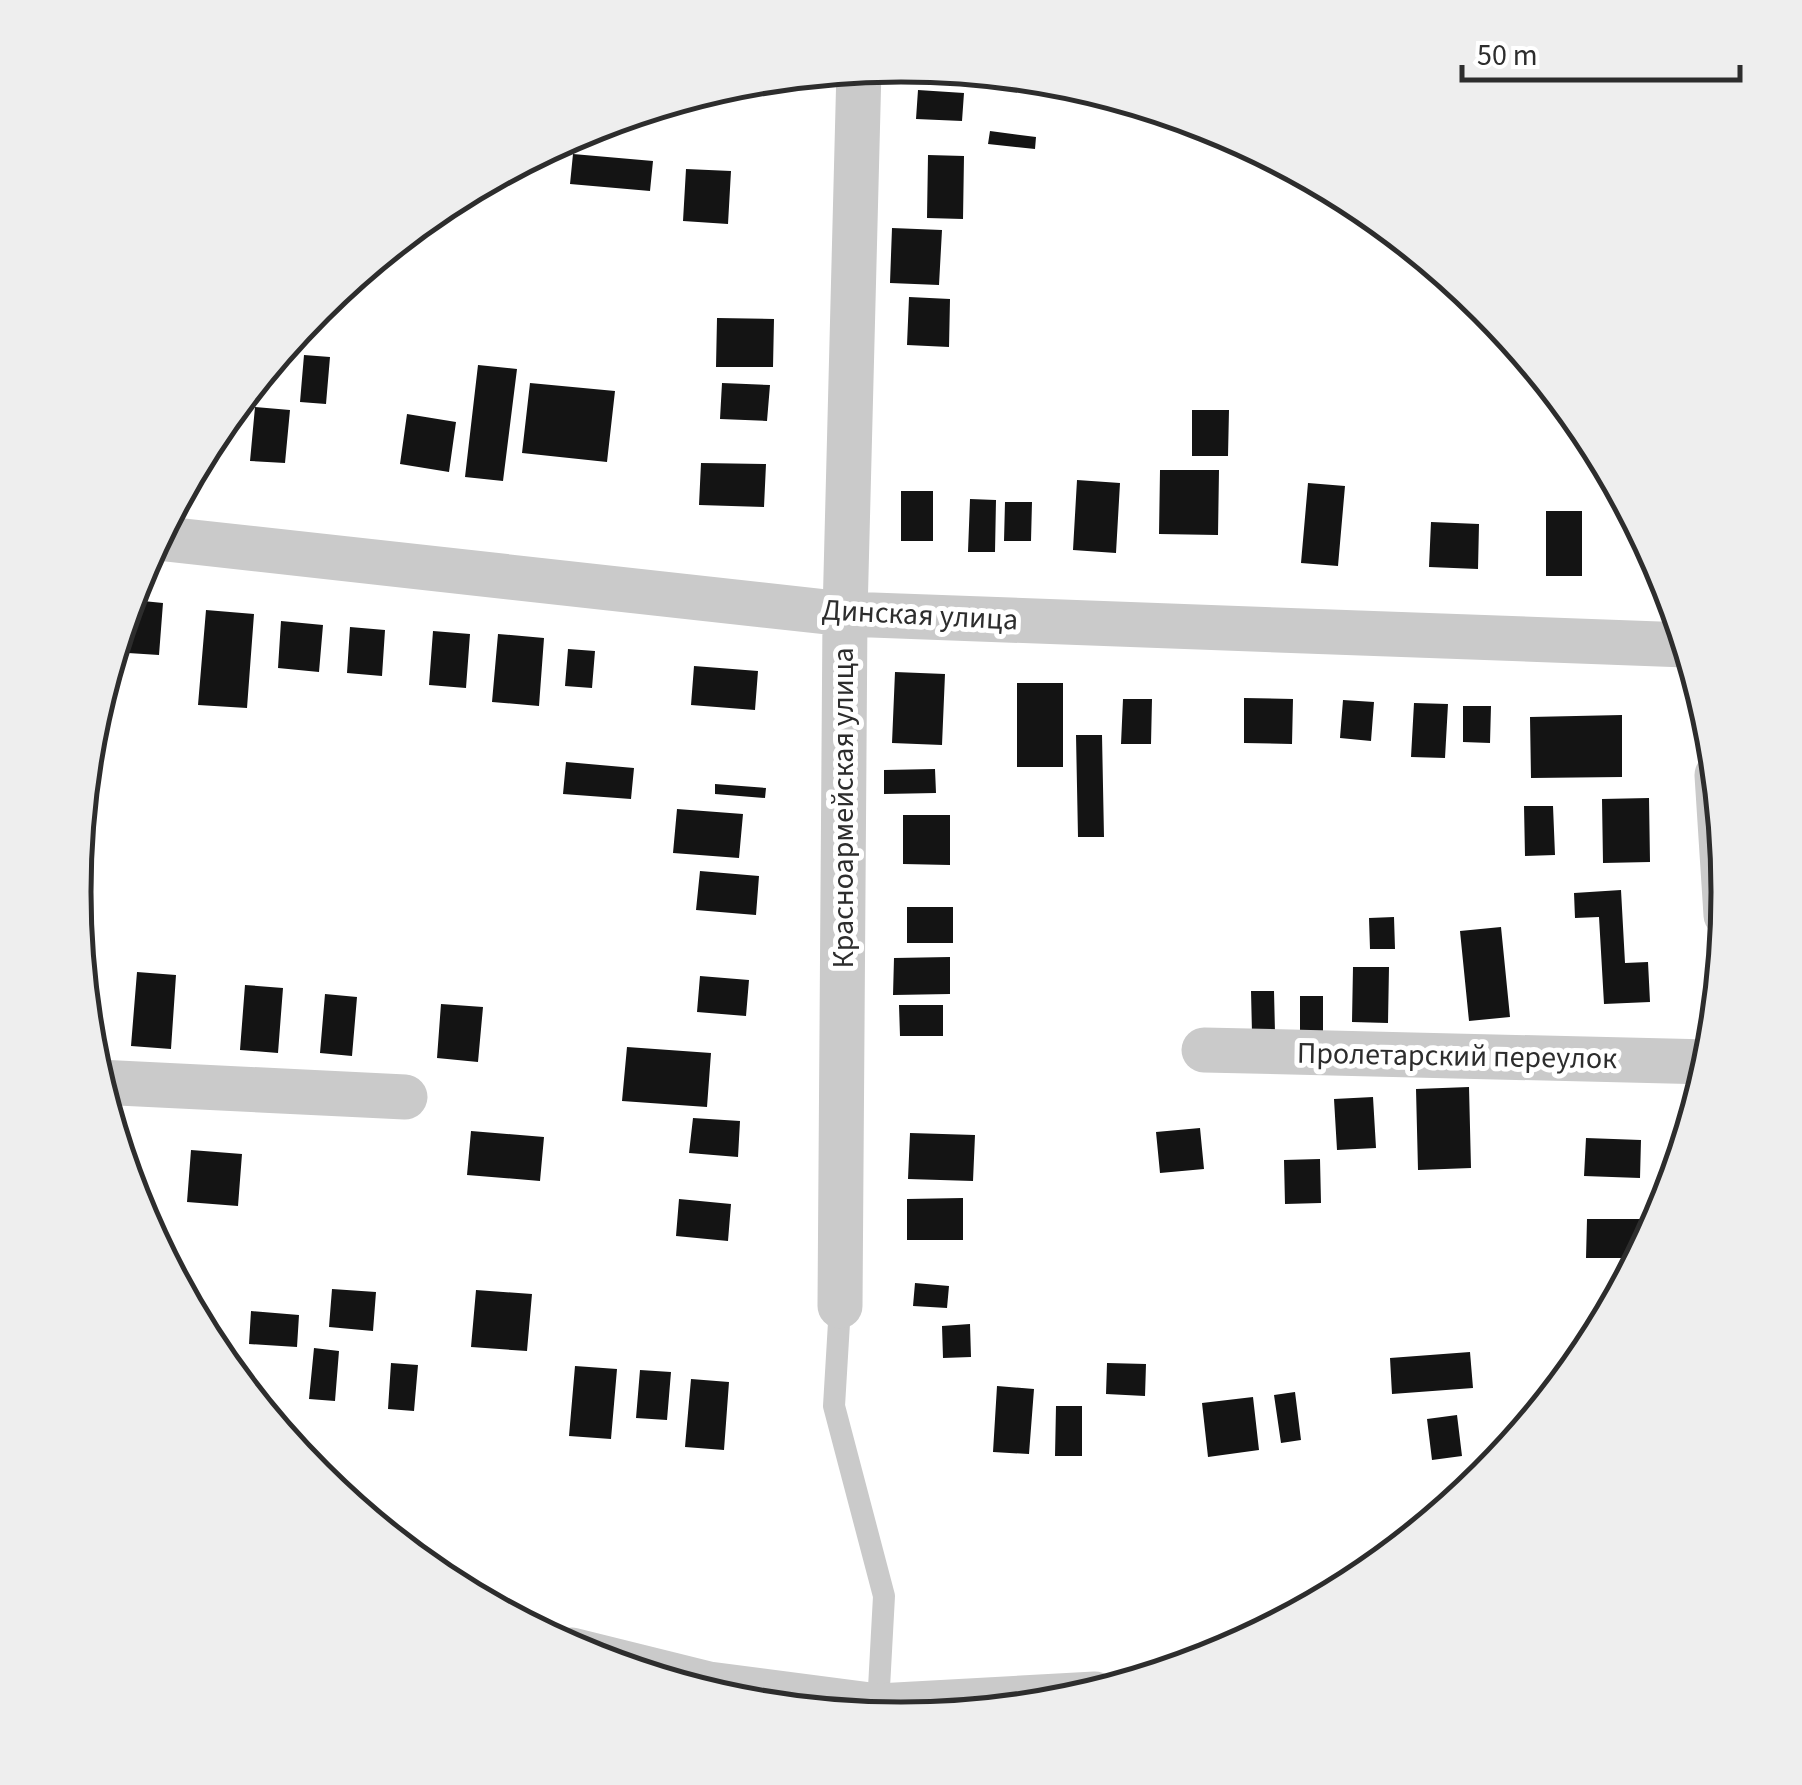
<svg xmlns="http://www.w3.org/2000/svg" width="1802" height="1785" font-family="'Source Sans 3',sans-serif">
<rect width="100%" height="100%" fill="#fff"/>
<path fill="#141414" d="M1012,76L1063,81V86L1012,81Z
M918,90L964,93L962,121L916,119Z
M990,131L1036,137L1035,149L988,144Z
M573,154L653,161L650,191L570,184Z
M928,155L964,156L963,219L927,218Z
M686,169L731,171L728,224L683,221Z
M892,228L942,230L939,285L890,283Z
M909,297L950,299L949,347L907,345Z
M717,318L774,319L773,367H716Z
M304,355L330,357L326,404L300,402Z
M478,365L517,369L503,481L465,477Z
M530,383L615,391L607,462L522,453Z
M722,383L770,385L767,421L720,419Z
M255,407L290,410L285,463L250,461Z
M1192,410H1229L1228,456H1192Z
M407,414L456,422L449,472L400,464Z
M701,463L766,464L764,507L699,505Z
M1160,470H1219L1218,535L1159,534Z
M1077,480L1120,483L1116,553L1073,550Z
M1308,483L1345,486L1338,566L1301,563Z
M901,491H933V541H901Z
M970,499L996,500L995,552H968Z
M1005,502H1032L1031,541H1004Z
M1546,511H1582V576H1546Z
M1431,522L1479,524L1478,569L1429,567Z
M133,600L163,603L159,655L128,653Z
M206,610L254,614L247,708L198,705Z
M281,621L323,625L319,672L278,668Z
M350,627L385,630L382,676L347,673Z
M433,631L470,634L466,688L429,685Z
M498,634L544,638L539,706L492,702Z
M118,637L116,685L104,684L105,681Z
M568,649L595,651L592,688L565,686Z
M694,666L758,671L755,710L691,705Z
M895,672L945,674L942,745L892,743Z
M1017,683H1063V767H1017Z
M1244,698L1293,699L1292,744L1244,743Z
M1123,699H1152L1151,744H1121Z
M1343,700L1374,702L1371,741L1340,738Z
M1414,703L1448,704L1445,758L1411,757Z
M1463,706H1491L1490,743L1463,742Z
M1622,715V777L1531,778L1530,717Z
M1076,735H1102L1104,837H1078Z
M566,762L634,768L631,799L563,794Z
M935,769L936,793L884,794V770Z
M715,784L766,788L765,798L715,794Z
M1649,798L1650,862L1603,863L1602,799Z
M1524,806H1553L1555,855L1525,856Z
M677,809L743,814L739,858L673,853Z
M903,815H950V865L903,864Z
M700,871L759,876L756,915L696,910Z
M1621,890L1625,963L1648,962L1650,1002L1604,1004L1599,917L1575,918L1574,893Z
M907,907H953V943H907Z
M1394,917L1395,949H1370L1369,918Z
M1501,927L1510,1017L1469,1021L1460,931Z
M950,957V994L893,995L894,958Z
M1353,967H1389L1388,1023L1352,1022Z
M137,972L176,975L171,1049L131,1046Z
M700,976L749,980L746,1016L697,1012Z
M245,985L283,988L278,1053L240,1050Z
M1251,991H1274L1275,1033H1252Z
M83,993H93L90,1036H88Z
M325,994L357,997L352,1056L320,1053Z
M1300,996H1323V1037H1300Z
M441,1004L483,1007L478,1062L437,1058Z
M899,1005H943V1036H900Z
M627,1047L711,1053L707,1107L622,1101Z
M1469,1087L1471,1168L1418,1170L1416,1089Z
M1373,1097L1376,1148L1337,1150L1334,1099Z
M693,1118L740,1121L738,1157L689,1153Z
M1200,1128L1204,1169L1160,1173L1156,1132Z
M471,1131L544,1137L540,1181L467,1175Z
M910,1133L975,1135L973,1181L908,1179Z
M1586,1138L1641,1140L1640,1178L1584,1176Z
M191,1150L242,1154L238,1206L187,1202Z
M1320,1159L1321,1203L1285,1204L1284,1160Z
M963,1198V1240H907V1199Z
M679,1199L731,1204L728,1241L676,1236Z
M1587,1219H1648V1242L1639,1258H1586Z
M915,1283L949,1286L947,1308L913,1306Z
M332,1289L376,1292L373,1331L329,1327Z
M476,1290L532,1294L527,1351L471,1347Z
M1598,1308H1613L1597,1337Z
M251,1311L299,1315L297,1347L249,1344Z
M970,1324L971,1357L943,1358L942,1326Z
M314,1348L339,1351L335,1401L309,1399Z
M1470,1352L1473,1388L1392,1394L1390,1358Z
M391,1363L418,1365L414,1411L388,1409Z
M1107,1363L1146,1364L1145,1396L1106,1394Z
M575,1366L617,1369L611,1439L569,1436Z
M640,1370L671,1372L667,1420L636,1418Z
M691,1379L729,1382L724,1450L685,1447Z
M997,1386L1034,1389L1029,1454L993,1452Z
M1295,1392L1301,1440L1281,1443L1274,1395Z
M1253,1397L1259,1450L1208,1457L1202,1403Z
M1056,1406H1082V1456H1055Z
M1457,1415L1462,1456L1432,1460L1427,1419Z"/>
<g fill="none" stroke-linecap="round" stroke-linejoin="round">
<path stroke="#cacaca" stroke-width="22" d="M840,1306L834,1406L884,1596L878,1706"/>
<path stroke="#cacaca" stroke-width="45" d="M157,538L845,614L1686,645
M1717,775L1726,915
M1204,1050L1710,1062
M98,1082L405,1097
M840,1306L845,614L859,69
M572,1650L709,1684L878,1706L1095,1694"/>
</g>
<g text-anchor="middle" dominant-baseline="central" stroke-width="10" stroke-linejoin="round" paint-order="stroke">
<g font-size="30" fill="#2d2d2d" stroke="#fff">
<text transform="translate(920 615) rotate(3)">Динская улица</text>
<text transform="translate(843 808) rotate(-90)">Красноармейская улица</text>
<text transform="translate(1457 1056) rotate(1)">Пролетарский переулок</text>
</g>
</g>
<path d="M0 0H1802V1785H0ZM91 892a810 810 0 1 1 1620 0a810 810 0 1 1-1620 0Z" fill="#eee" fill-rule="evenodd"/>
<path fill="none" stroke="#2d2d2d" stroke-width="5" d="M91 892a810 810 0 1 1 1620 0a810 810 0 1 1-1620 0Z"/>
<path d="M1462 65v15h278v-15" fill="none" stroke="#2d2d2d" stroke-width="5"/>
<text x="1477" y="65" font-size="30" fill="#2d2d2d" stroke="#ffffff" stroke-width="8" paint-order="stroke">50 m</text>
</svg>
